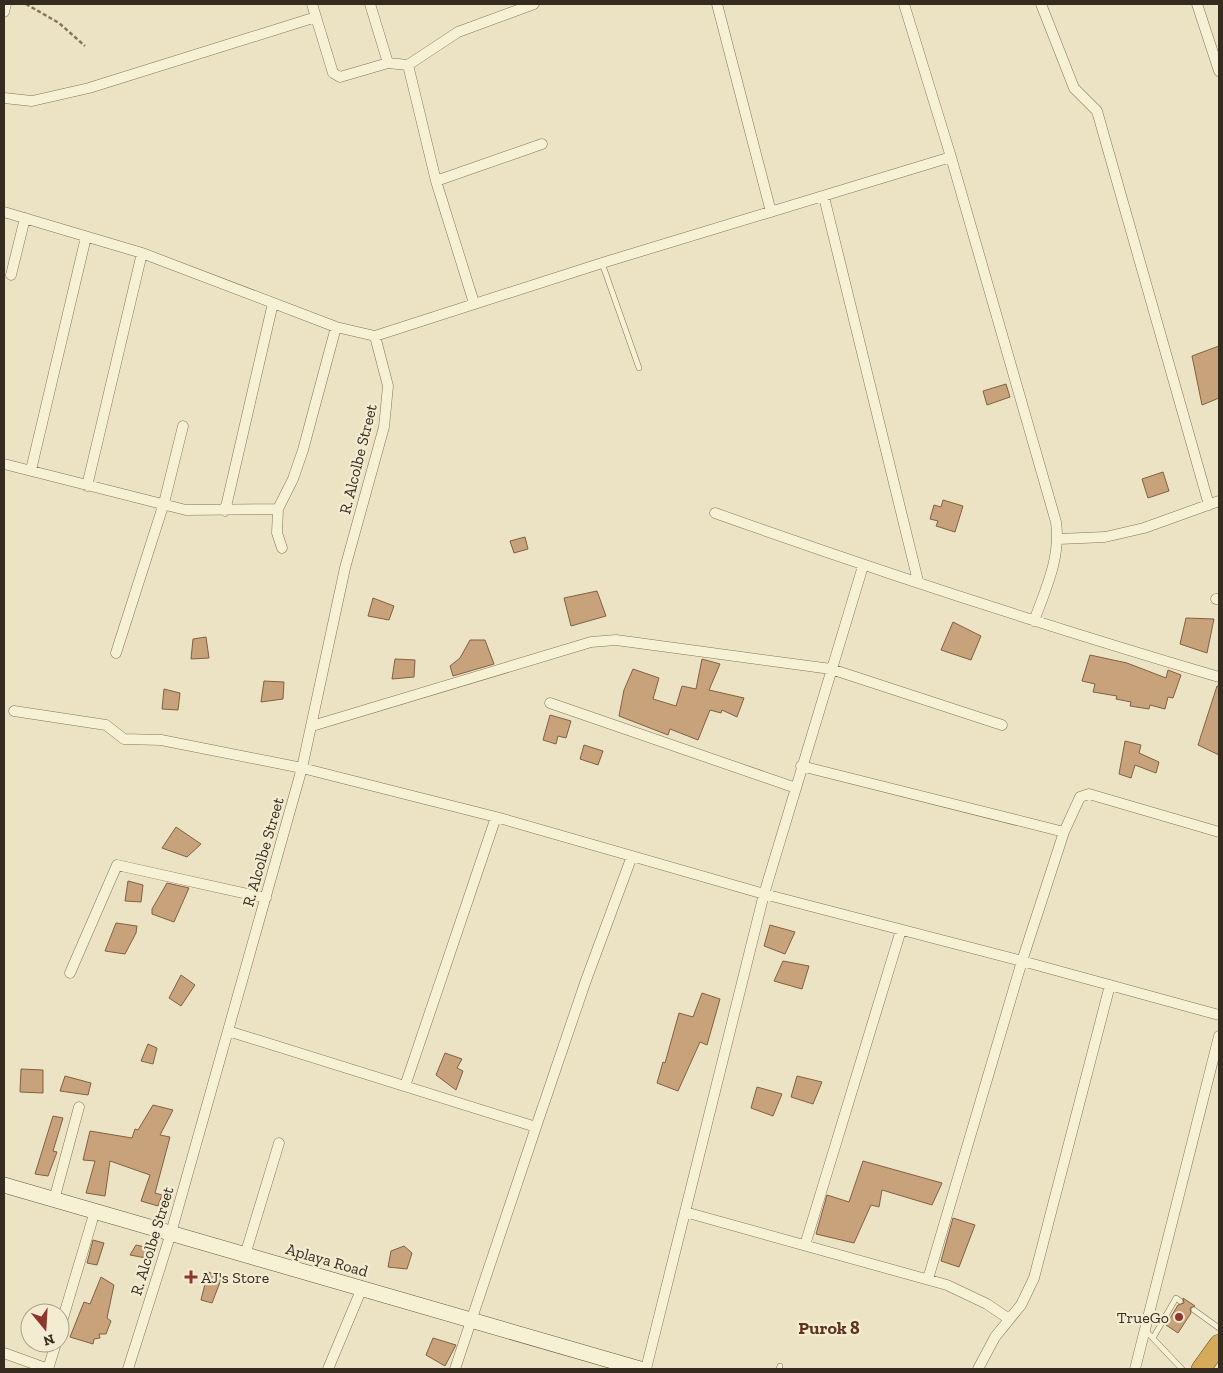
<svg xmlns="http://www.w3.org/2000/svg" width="1223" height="1373" font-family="'Zilla Slab',serif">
<rect width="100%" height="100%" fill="#ebe3c3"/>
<path fill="#c7a27b" stroke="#816142" d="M1219,346V398L1202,405L1192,356Z
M1006,384L1010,397L987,405L983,391Z
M1163,472L1169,491L1148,498L1142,479Z
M943,500L963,506L955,532L936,526L938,521L930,519L934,505L941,507Z
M525,537L528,549L514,553L510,541Z
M597,591L606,616L571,626L564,598Z
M373,598L394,606L389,620L368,616Z
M1186,618L1214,619L1207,653L1180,644Z
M953,622L981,636L971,660L941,650Z
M206,637L209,658L191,659L193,639Z
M470,640H485L494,664L453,676L450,666L460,658Z
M1090,655L1127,663L1166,678L1168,670L1181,675L1173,698L1168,697L1165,709L1150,705L1149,709L1130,706L1131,702L1116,699L1117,696L1093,692L1095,684L1082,681Z
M395,659L415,660L414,677L392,679Z
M702,659L720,664L709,690L744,698L737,717L722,710L721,713L710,710L698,740L670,729L668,735L619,716L624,690L633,669L659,678L653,699L676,706L682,686L696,689Z
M264,681L284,682L283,699L261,702Z
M1217,686H1219V755L1198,745Z
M164,689L180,693L178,710L162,709Z
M550,715L571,721L566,738L558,736L556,744L543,740Z
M1125,741L1141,745L1139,753L1159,762L1156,773L1135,765L1131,778L1119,774Z
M584,745L603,751L598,765L580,759Z
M176,827L201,844L187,857L162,848Z
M128,881L143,885L141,902L125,901Z
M167,883L189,888L174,922L152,914V909Z
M116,923L137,926L136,933L125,954L105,951Z
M770,925L795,932L785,954L764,946Z
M783,961L809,966L802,989L774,981Z
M181,975L195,985L181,1006L169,998Z
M702,993L720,999L707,1045L700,1042L678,1091L657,1083L663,1062L665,1063L679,1013L693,1017Z
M148,1044L157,1048L153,1064L141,1061Z
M445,1053L462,1059L457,1068L463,1071L456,1090L436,1075Z
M21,1069L43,1070V1093L20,1092Z
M65,1076L91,1083L88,1095L60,1091Z
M797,1076L822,1082L813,1104L791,1097Z
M757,1087L782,1094L773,1116L751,1108Z
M153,1105L173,1110L160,1135L170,1137L155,1193L162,1195L158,1206L141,1201L150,1175L110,1161L105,1196L86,1193L95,1161L83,1160L90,1131L132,1138L135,1129L138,1130Z
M53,1116L63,1118L53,1151L57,1152L48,1176L35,1174Z
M863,1161L942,1183L932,1205L882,1190L879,1207L871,1205L854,1243L816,1234L827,1195L849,1202Z
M953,1218L975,1225L959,1267L941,1261Z
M93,1240L104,1243L97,1265L87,1263Z
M136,1245L150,1248L146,1258L130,1255Z
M404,1246L412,1253L407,1269L388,1267L391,1251Z
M208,1272L222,1277L212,1303L201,1300Z
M101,1277L114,1285L107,1318L111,1321L106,1334H99L100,1338L94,1339L93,1344L70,1337L84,1302L90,1304Z
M1183,1298L1195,1306L1190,1308L1191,1313L1178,1333L1166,1325L1178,1305L1184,1303Z
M433,1338L456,1345L445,1366L426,1355Z"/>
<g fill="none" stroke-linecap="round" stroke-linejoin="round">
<defs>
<path id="lane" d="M602,263L639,368
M1194,1310L1219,1328
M1146,1331L1182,1369
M1153,1338L1176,1298L1180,1301
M779,1369L780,1366"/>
<path id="street" d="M312,4L333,73L340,77L388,63L408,65L458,32L534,4
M370,4L388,63
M717,4L771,212
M904,4L951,157L1056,522C1061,557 1046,588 1034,621
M1041,4L1074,88L1097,111L1209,505
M1197,4L1219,71
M4,12L6,4
M408,65L436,181L474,303
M4,98L32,101L89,88L316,17
M436,181L542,144
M824,197L918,581
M4,212L142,253L336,327L375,336L602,263L951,157
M11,275L25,218
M4,464L186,510L278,509
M31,470L86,237
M87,486L142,253
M225,511L273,303
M715,513C881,572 1049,627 1219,677
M1059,539L1105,537L1144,528L1219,501
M282,548L277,533L278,509L293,479L303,450L336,327
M1216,599H1219
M116,653L164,503L183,426
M550,703L796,788
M14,711L106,725L124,739L161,740L302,768L496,817L764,894L1022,961L1219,1015
M312,726L591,642L616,640L831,669L1002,725
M801,766L1064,832
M70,973L117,865L266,898
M228,1031L536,1127L455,1369
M405,1086L496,817
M536,1127L585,983L632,856
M54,1200L79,1107
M685,1212L947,1285L987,1304L1009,1319
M805,1245L901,930
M245,1255L279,1143
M928,1279L1022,961L1064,832L1080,797L1089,794L1219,832
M60,1328L95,1211
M4,1353L48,1369
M48,1369L56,1343
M128,1369L171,1233L302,768L345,568L384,427L388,386L375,336
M328,1369L362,1288
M646,1369L764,894L863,566
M978,1369L995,1337L1021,1305L1034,1278L1110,985
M1135,1369L1219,1036"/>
<path id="secondary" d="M4,1185L640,1369"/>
<path id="highway" d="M1201,1369L1219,1344"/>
</defs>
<use href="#lane" stroke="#84745b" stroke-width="6"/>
<use href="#street" stroke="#84745b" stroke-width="11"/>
<use href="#secondary" stroke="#65563e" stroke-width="16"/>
<use href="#highway" stroke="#52422f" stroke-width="20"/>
<path stroke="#84745b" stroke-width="2.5" stroke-dasharray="4 2.5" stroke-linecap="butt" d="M26,4L59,23L85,46"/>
<use href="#lane" stroke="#f6f0d5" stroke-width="5"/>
<use href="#street" stroke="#f6f0d5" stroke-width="10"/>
<use href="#secondary" stroke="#f6f0d5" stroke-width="15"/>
<use href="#highway" stroke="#d5aa58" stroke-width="19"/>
</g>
<g fill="#8f372f" stroke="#f3ecd2" stroke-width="2">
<path d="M188.5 1269.5h5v5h5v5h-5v5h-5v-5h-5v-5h5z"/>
<circle cx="1179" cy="1317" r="5"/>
</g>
<g text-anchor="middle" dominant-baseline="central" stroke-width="4.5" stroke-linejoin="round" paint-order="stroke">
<g font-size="16" fill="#352b1e" stroke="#f3ecd2">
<text transform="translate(358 459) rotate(-76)">R. Alcolbe Street</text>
<text transform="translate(263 852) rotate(-74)">R. Alcolbe Street</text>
<text transform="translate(152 1241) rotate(-73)">R. Alcolbe Street</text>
<text transform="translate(327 1260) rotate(16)">Aplaya Road</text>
</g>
<g font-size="16" fill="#352b1e" stroke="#f3ecd2" text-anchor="start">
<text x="201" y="1277">AJ's Store</text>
<text x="1169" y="1317" text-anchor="end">TrueGo</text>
</g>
<g font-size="18" font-weight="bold" fill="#5e3320" stroke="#f3ecd2">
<text x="829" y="1328">Purok 8</text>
</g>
</g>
<rect width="1223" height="1373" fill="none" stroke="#352b1e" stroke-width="10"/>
<g transform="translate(45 1328) rotate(162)"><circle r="24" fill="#f3ecd2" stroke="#a79f8a"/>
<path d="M0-4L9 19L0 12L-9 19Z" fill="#8f372f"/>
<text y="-8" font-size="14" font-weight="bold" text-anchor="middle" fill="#352b1e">N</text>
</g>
</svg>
